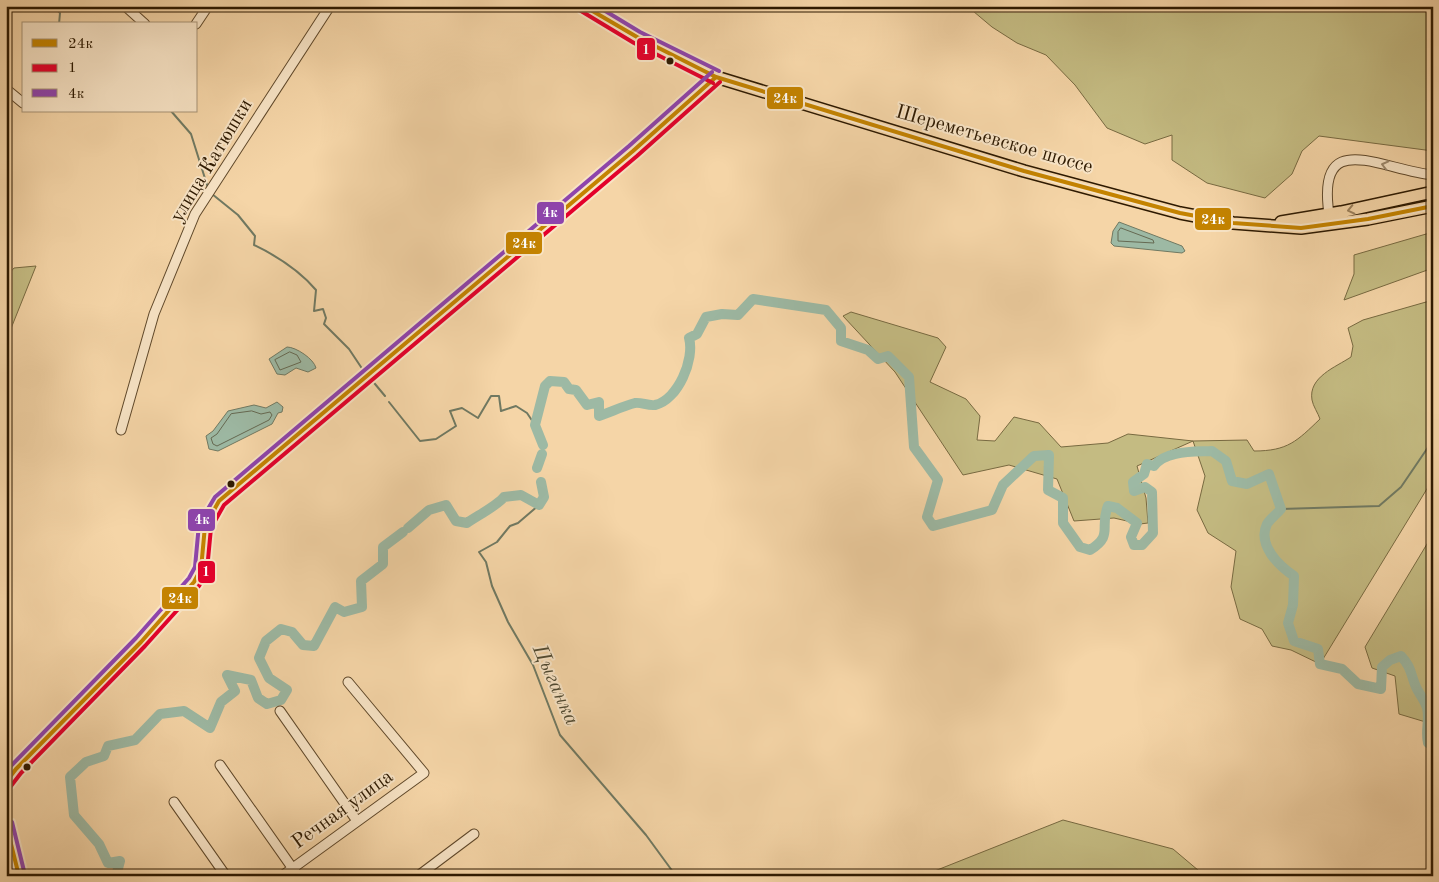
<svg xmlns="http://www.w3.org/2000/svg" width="1439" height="882" font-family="'Old Standard TT',serif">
<rect width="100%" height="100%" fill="#f5d5a7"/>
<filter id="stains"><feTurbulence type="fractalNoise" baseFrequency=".004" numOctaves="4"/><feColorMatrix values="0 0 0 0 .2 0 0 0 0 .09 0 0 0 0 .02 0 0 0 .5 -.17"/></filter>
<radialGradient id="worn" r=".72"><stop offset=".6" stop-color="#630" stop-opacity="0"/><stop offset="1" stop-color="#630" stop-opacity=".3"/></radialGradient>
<path fill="#c4bb82" stroke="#786a41" d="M967,6H1433V151L1319,136L1302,151L1292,174L1265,198L1207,183L1172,160V135L1145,144L1107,128L1075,85L1046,55L1017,43L992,27Z
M1433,232V268L1344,300L1354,274V255Z
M36,266L6,341V277L14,268Z
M1433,300V479L1320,664L1291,650L1272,646L1262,629L1240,619L1231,587L1236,551L1208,533L1197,510L1205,476L1193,441L1137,466L1146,498L1148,523L1140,524L1114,518L1074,521L1057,479L1009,465L963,475L895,372L843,316L851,312L938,338L946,347L930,382L966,399L980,416L977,440L995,441L1014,417L1039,423L1061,447L1108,443L1128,434L1193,441L1247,440L1254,451C1288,451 1297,441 1320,419C1318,413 1313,406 1312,400C1308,377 1336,367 1351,357L1353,346L1348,328L1363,320Z
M1433,534V728L1429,723L1399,714L1395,676L1372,668L1365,647Z
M1063,820L1173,849L1205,876H922Z"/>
<path fill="#9db9a4" stroke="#707962" d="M1119,222L1182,246L1185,251L1182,253L1114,246L1111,243L1113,231Z
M287,347C296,347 314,359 316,368L308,372L296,368L285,375L277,374L269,359Z
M277,402L283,407L282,412L278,413L272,424L218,451L209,449L206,436L213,431L228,411L254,405L266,408Z"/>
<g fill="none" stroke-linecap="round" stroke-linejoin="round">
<path stroke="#656952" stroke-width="1" d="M1121,228L1153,240L1154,243L1118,241V232Z
M290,352L297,355L301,362L280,370L275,360Z
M252,411L261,414L270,412L272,415L269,420L217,446L213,444L211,438L217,434L231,414Z"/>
<path stroke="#707962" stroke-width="2" d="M53,6L60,13L59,24
M171,111L191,134L208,188
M212,194L238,215L255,236L254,245C277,256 299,270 316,290L314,311L323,309L326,318L324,324L349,349L363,370
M370,378L385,396
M389,402L420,441L436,439L456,426L450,411L462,408L478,418L491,396H499L501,411L516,406L527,413L535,425
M539,505L518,523L510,526L497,542L479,552L486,562L492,586L508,622L533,665L560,735L646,835L676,876
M1281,509L1379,506L1401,487L1433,440"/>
<path stroke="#9db9a4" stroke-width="10" d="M543,445L535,425L545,386L550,381L564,382L569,389L576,390L587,405L599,402V416C611,412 623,406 635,403C641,402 648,406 655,405C678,400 695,359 689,338L697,334L706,317L722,314L738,315L753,299L826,310L841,328V341L868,350L878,359L888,356L909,377L914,447L938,480L927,517L933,526L992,510L1003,485L1034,456L1049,455L1048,490L1063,498V523L1080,547L1090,550C1114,535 1099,528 1108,506L1117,508L1137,523L1131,537L1134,545H1142L1153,533L1152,492L1145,487L1134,491L1133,482L1144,474L1147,464L1154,466C1165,450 1195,452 1212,451L1226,461L1232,481L1247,484L1269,474L1281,509C1277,514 1270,519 1267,524C1257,545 1279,566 1294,576L1293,605L1288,623L1294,641L1318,649L1320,664L1342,669L1358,684L1381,689L1382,667L1390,660L1401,656C1412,668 1410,673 1416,687C1419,694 1425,700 1427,708C1430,720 1425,731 1428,743L1433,745
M537,468L542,454
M408,528L429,510L446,505L456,521L467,523C477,516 498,505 504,497L521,495L539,505L544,497L541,482
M116,876L120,861L108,863L99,844L74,815L70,777L86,762L104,756L108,746L135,740L160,714L184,711L210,728L221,702L235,691L227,675L251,680L258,698L267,704L281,700L287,690L269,678L259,658L266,641L281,629L292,632L303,645L314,646L335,607L344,612L362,607L361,581L383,564V547L403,532"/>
<defs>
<path id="minor" d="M125,6L145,24
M196,24L208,6
M6,89L23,103
M1330,220C1313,124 1380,170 1433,175
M121,430L154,314L195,214L330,6
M280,711L357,821
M220,765L298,876
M174,802L226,876
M282,876L424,773L348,682
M418,876L474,834"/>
<path id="major" d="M584,6L637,37L716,77L1024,171L1180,213L1233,223L1301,228L1368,219L1433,206
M1281,222L1341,212L1433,192
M6,782L16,769L141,642L194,582L201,569L205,526L219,501L633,151L716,77
M6,823L19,876"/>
</defs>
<use href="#minor" stroke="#5f482a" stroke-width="11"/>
<use href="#major" stroke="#2d1900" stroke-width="14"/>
<use href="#minor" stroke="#f8e4c6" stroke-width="9"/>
<use href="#major" stroke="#f5d5a7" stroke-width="11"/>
<defs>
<path id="bus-1" d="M584,6L637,37L716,77L1024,171L1180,213L1233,223L1301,228L1368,219L1433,206
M6,782L16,769L141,642L194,582L201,569L205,526L219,501L633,151L716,77
M6,824L19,876"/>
<path id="bus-2" d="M581,11L634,43L713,83
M11,786L21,773L145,646L199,586L207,570L211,528L224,505L637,156L720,82"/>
<path id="bus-3" d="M597,6L640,32L719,71
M6,771L136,638L189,578L195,567L199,524L215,497L629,146L712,72
M12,822L25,875"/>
</defs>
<use href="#bus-1" stroke="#f8e4c6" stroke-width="8"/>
<use href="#bus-2" stroke="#f8e4c6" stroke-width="8"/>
<use href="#bus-3" stroke="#f8e4c6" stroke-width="8"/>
<use href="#bus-1" stroke="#c48300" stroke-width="4"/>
<use href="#bus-2" stroke="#e4002b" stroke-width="4"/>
<use href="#bus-3" stroke="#8e44ad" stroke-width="4"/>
</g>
<defs><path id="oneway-chevron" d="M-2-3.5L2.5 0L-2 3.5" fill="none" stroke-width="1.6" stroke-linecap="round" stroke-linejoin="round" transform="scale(1.25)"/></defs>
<use stroke="#9d896d" href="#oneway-chevron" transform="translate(1385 165) rotate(-166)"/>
<use stroke="#9b805c" href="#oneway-chevron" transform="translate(1351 210) rotate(167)"/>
<g fill="#2d1900" stroke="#f8e4c6" stroke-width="2">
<circle cx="670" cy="61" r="4.5"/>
<circle cx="231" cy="484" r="4.5"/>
<circle cx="27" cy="767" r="4.5"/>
</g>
<g text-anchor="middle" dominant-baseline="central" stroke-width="4" stroke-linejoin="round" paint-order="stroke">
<g font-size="20" fill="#2d1900" stroke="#f8e4c6">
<text transform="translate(994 140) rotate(16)">Шереметьевское шоссе</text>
<text transform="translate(212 161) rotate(-59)">улица Катюшки</text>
<text transform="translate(343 810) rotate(-36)">Речная улица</text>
</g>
<g font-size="21" font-style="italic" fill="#4f4931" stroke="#f8e4c6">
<text transform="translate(555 685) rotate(66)">Цыганка</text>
</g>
</g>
<g stroke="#f8e4c6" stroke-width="2">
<rect x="636" y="37" width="20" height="24" rx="5" fill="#e4002b"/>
<rect x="766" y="86" width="38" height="24" rx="5" fill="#c48300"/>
<rect x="536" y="201" width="29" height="24" rx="5" fill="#8e44ad"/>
<rect x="1194" y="207" width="38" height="24" rx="5" fill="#c48300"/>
<rect x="505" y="231" width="38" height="24" rx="5" fill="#c48300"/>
<rect x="187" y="508" width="29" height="24" rx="5" fill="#8e44ad"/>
<rect x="197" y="560" width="19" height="24" rx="5" fill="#e4002b"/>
<rect x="161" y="586" width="38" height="24" rx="5" fill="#c48300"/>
</g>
<g font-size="14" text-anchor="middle" font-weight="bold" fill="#fff">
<text x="646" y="54">1</text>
<text x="785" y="103">24к</text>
<text x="550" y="217">4к</text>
<text x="1213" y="224">24к</text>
<text x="524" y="248">24к</text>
<text x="202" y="524">4к</text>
<text x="206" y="576">1</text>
<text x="180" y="603">24к</text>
</g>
<rect width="1439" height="882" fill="none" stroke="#f5d5a7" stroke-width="25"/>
<rect x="8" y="8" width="1424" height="867" fill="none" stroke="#2d1900" stroke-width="2.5"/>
<rect x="12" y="12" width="1414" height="857" fill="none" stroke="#2d1900"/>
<rect x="22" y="22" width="175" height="90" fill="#f8e4c6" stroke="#a79377"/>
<rect x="32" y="39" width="25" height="8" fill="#c48300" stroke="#a79377"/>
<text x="68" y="48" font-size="15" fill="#2d1900">24к</text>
<rect x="32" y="64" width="25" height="8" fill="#e4002b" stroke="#a79377"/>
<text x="68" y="72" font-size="15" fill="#2d1900">1</text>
<rect x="32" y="89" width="25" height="8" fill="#8e44ad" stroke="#a79377"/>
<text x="68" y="98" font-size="15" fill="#2d1900">4к</text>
<rect width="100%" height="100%" filter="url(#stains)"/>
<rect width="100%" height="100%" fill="url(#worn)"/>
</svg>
